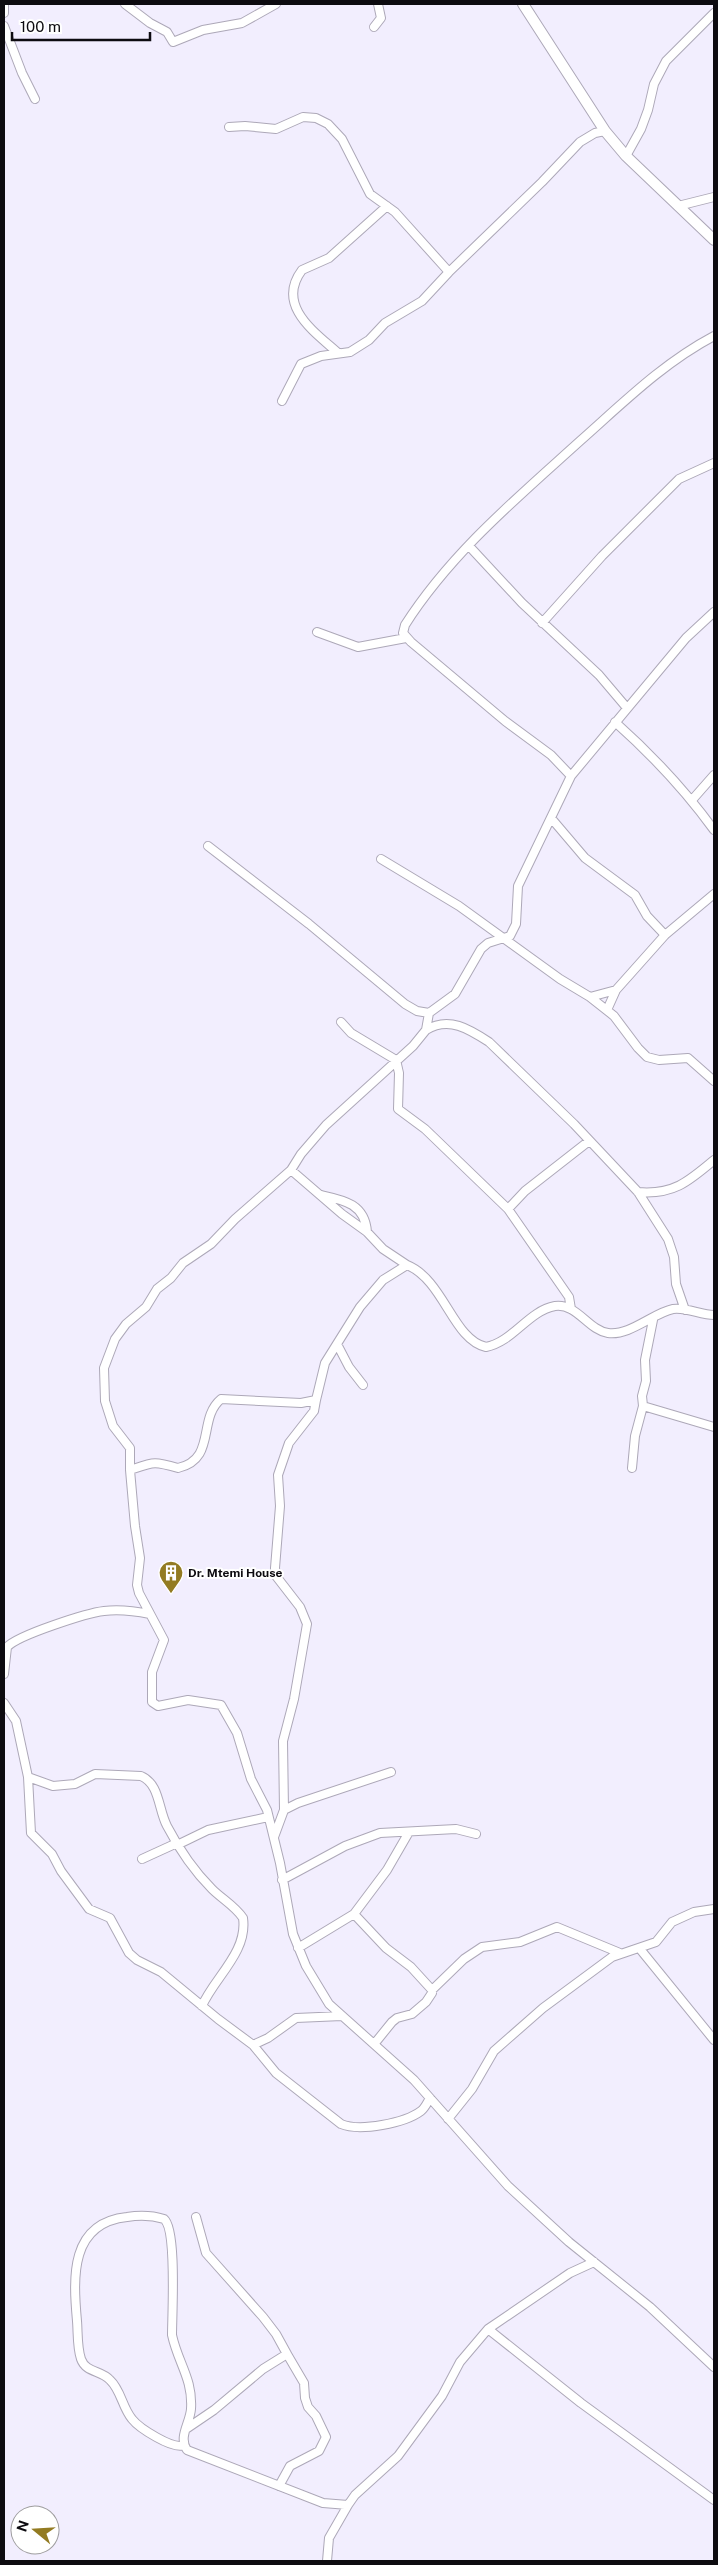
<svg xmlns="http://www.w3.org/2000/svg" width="718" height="2565" font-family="'Public Sans',sans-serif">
<rect width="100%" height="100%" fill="#f2eefe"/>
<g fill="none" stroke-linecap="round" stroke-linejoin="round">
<defs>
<path id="street" d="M125,4L150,23L167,32L173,42L203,30L242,23L276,4
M4,13V4
M4,26L22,73L35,99
M374,27L381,18L378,4
M229,127L245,126L276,129L303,117L316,118L328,124L342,139L370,194L395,212L449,272
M626,156L641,129L648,110L654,84L666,61L714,13
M678,206L714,197
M338,353C316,333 275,306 302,270L329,258L387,206
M282,401L301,364L321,356L350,352L369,340L385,323L422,301L449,272L542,182L580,142L595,133L605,131
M469,546L522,603L599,675L627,708
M714,612L686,638L571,776L518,886L516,924L510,936L488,943L481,949L455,994L429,1013L426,1030L413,1046L326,1125L301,1154L291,1170L235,1219L211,1244L183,1263L171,1278L157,1289L146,1307L126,1324L115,1339L104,1368L105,1401L113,1426L130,1448V1470L135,1526L140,1558L137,1585L139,1593L164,1640L152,1672V1702L158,1706L188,1700L221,1705L237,1733L251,1779L267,1810L280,1863L293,1934L306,1966L329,2004L414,2080L508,2186L569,2242L650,2307L714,2367
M542,623L602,556L679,479L714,463
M317,632L358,647L406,638
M615,722C652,755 685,790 714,830
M571,776L551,755L505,721L411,642L403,633L405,625C451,553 517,498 580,441C623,403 663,363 714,336
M692,800L714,775
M551,818L585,858L635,895L647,916L665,935
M208,846L309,924L405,1004L417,1011L429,1013
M381,859L459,906L560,979L590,997L616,990L665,935L714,894
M590,997L614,1016L638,1048L647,1057L659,1060L688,1058L714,1081
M607,1010L616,990
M341,1022L351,1033L396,1060L399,1073L398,1109L425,1129L508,1209L569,1297L571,1309
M426,1030C449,1016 469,1029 489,1042L574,1124L638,1192L668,1239L674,1257L676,1284L685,1310
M291,1170L342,1214L367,1232L383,1249L407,1265
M638,1192C673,1195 688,1182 714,1160
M321,1195C344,1200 365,1204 367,1232
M508,1209L525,1191L589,1141
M337,1344L349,1367L363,1385
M643,1406L714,1427
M632,1468L635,1436L643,1406L642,1396L646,1381L645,1360L653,1320
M130,1470C154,1462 153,1461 178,1468C217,1459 197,1419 221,1399L301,1403L316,1400L325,1363L360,1307L383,1280L407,1265C444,1280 453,1340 486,1347C513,1342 528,1311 555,1306C577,1303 588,1330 608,1333C630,1336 653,1313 673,1309C686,1307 701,1315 714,1315
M4,1674L7,1647C18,1635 87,1613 104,1611C119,1609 135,1611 150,1614
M4,1703L16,1721L28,1777L53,1786L75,1784L95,1774L141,1776C160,1784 158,1809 167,1826C179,1849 193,1870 212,1889C222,1899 235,1906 243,1918C248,1952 214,1978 202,2006
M28,1777L31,1833L52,1854L61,1871L89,1909L110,1918L129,1953L137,1960L161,1972L218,2019L253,2045L268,2038L296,2018L342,2016
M284,1810L298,1803L391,1772
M274,1837L284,1810L283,1741L294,1699L307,1624L300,1607L276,1576L275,1568L280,1506L278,1475L289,1443L314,1411L316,1400
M177,1845L208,1830L268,1817
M142,1859L177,1843
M282,1880L345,1846L380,1833L456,1829L476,1834
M354,1914L386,1948L411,1967L432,1990V1993L426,2002L412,2014L397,2018L392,2022L375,2043
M298,1948L354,1914L387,1870L409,1832
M640,1949L714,2040
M432,1990L464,1959L482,1947L520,1942L557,1927L620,1953
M253,2045L276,2073L341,2124C360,2132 405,2123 421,2111C425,2108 427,2103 430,2098
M448,2119L472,2089L494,2051L543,2008L612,1957L656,1942L672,1922L694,1912L714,1909
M488,2329L581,2403L714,2500
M186,2429L214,2410L263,2369L287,2354L276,2334L263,2317L206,2253L196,2217
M184,2445C173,2450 139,2428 132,2419C122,2407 121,2390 110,2380C101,2370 86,2373 81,2359C77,2347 78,2333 77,2321C73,2277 70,2223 127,2217C140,2215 151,2215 164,2219C177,2229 172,2315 172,2335C178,2363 193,2379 191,2409C190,2423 178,2437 187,2450L323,2503L348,2505
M279,2486L290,2466L319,2451L326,2437L316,2416L308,2407L305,2398L304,2383L287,2354
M327,2561L329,2538L348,2505L355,2495L398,2456L442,2396L460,2362L488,2329L570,2273L594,2262"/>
<path id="secondary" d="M523,4L605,131L626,156L714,240"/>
</defs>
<use href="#street" stroke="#ada8b8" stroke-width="10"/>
<use href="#secondary" stroke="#ada8b8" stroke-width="12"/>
<use href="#street" stroke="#fff" stroke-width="8"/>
<use href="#secondary" stroke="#fff" stroke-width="10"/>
</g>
<defs>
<symbol id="building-pin" viewBox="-11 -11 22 30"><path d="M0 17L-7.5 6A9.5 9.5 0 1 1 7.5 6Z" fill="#937b22" stroke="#fff"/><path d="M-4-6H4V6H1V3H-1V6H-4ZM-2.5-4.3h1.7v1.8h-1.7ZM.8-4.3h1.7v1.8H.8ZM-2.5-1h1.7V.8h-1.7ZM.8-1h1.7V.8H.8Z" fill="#fff"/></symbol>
</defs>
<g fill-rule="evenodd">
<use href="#building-pin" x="157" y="1559" width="28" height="38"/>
</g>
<g text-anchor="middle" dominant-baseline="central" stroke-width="4" stroke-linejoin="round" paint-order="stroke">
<g font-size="12" font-weight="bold" fill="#0d0b10" stroke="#fff" text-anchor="start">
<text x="188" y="1573">Dr. Mtemi House</text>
</g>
</g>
<rect width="718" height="2565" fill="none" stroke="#0d0b10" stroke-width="10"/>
<g transform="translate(35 2530) rotate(288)"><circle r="24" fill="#ffffff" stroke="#9e9d9f"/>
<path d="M0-4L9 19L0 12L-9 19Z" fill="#937b22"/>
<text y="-8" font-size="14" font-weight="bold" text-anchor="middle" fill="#0d0b10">N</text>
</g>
<path d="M12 32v8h138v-8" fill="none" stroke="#0d0b10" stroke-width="2.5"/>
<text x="20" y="32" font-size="15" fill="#0d0b10" stroke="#ffffff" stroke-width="4" paint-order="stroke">100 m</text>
</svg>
